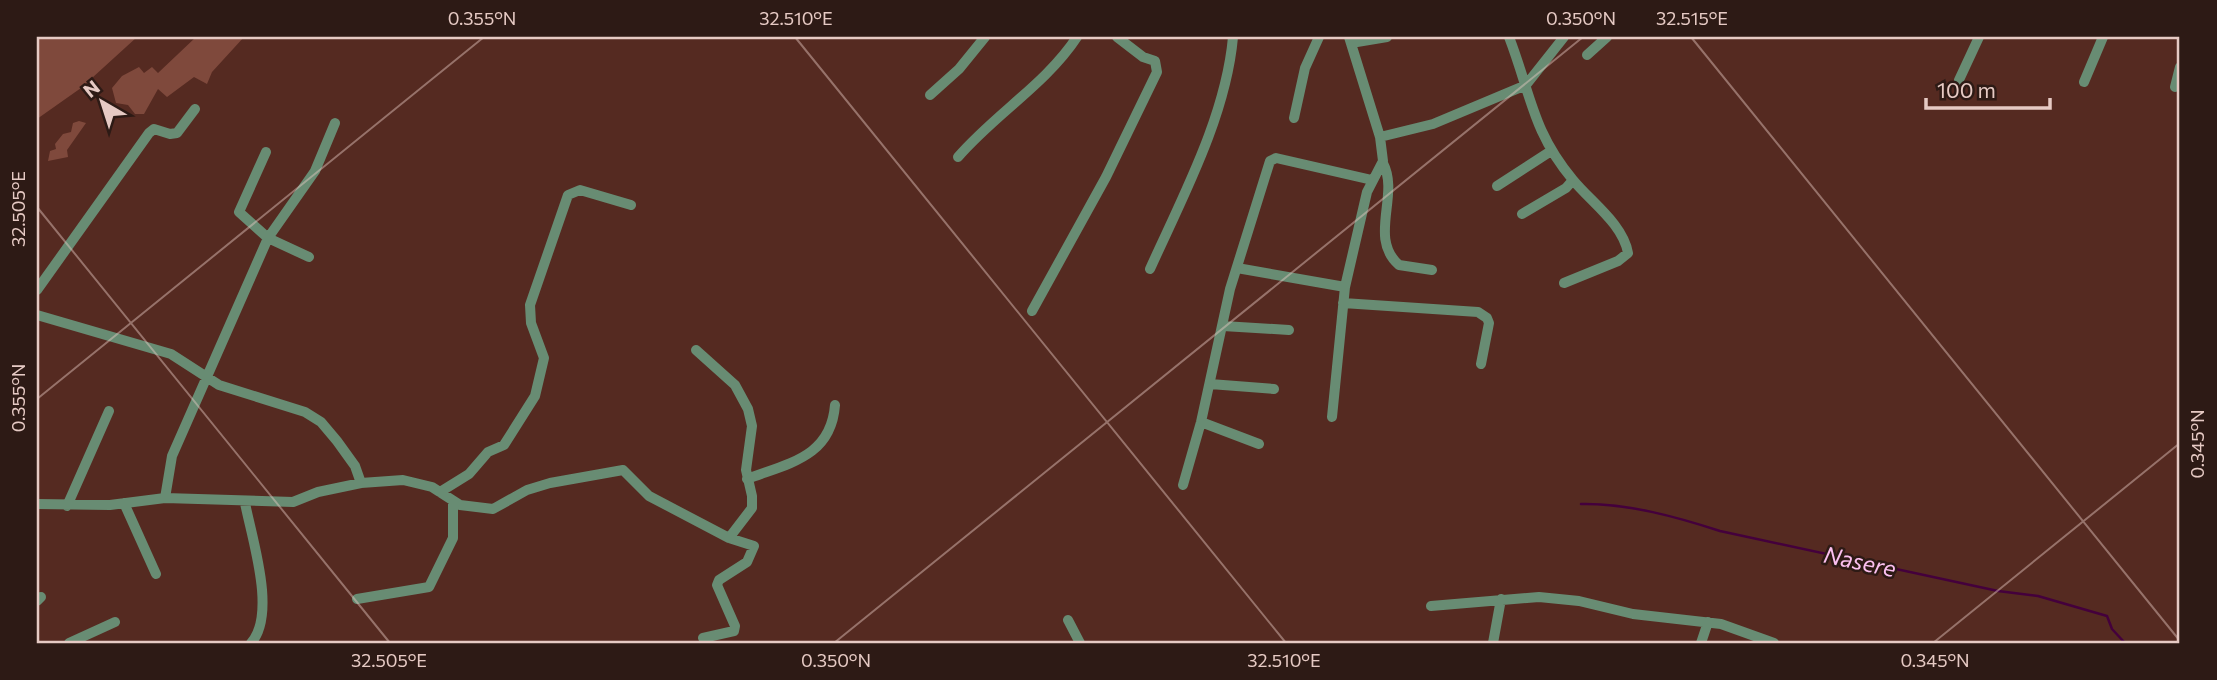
<svg xmlns="http://www.w3.org/2000/svg" width="2217" height="680" font-family="Commissioner,sans-serif">
<rect width="100%" height="100%" fill="#552a21"/>
<path fill="#7f493c" d="M37,37H137L81,88L37,119Z
M196,37H244L212,72L207,84L194,77L167,97L158,89L144,114H135L128,105L116,103L112,88L122,76L139,67L144,73L152,67L158,73Z
M79,121L86,123L67,150L68,157L48,161L50,151L56,149L55,144L63,134L71,132L73,123Z"/>
<g fill="none" stroke-linecap="round" stroke-linejoin="round">
<path stroke="#44003c" stroke-width="2.5" d="M1581,504C1627,503 1677,517 1720,531L1998,591L2038,596L2107,616L2112,629L2125,643"/>
<path stroke="#688c73" stroke-width="10" d="M1509,37C1531,94 1532,131 1573,180C1591,202 1623,224 1628,253L1618,261L1564,283
M1351,43L1387,37
M1587,55L1607,37
M1959,80L1979,37
M2084,82L2103,37
M2175,87L2180,67
M930,95L959,69L985,37
M1294,118L1305,68L1319,37
M1380,137L1433,124L1526,85L1564,37
M958,157C995,114 1046,84 1077,37
M1383,163C1400,195 1368,238 1399,265L1432,270
M1497,186L1551,151
M1522,214L1566,188L1573,180
M309,257L268,238L315,171L335,123
M1237,268L1345,287
M1150,269C1183,196 1226,116 1233,37
M37,290L149,133L154,129L170,134L177,133L195,109
M1343,303L1478,312L1487,318L1489,323L1481,364
M1032,311L1106,177L1157,72L1155,61L1143,57L1117,37
M37,315L171,354L219,385L305,412L321,422L337,441L355,466L361,483
M1223,326L1289,330
M696,350L735,385L748,409L752,426L746,470L752,496V508L729,538
M1210,384L1274,389
M1332,417L1345,287L1367,192L1383,161L1380,137L1349,37
M1201,422L1259,444
M747,479C789,463 831,457 835,405
M1183,485L1201,422L1230,289L1270,161L1276,158L1372,180
M440,492L469,474L488,452L504,445L535,396L544,358L531,323L530,305L568,195L580,190L631,205
M165,498L172,456L268,238L239,212L266,152
M124,503L156,574
M245,503C252,539 277,614 251,643
M37,504L110,505L165,498L293,502L318,492L361,483L403,480L432,487L460,505L493,509L527,490L550,483L623,470L649,496L729,538L754,546L747,562L719,580L717,585L735,626L734,631L703,638
M67,506L109,411
M357,599L429,587L453,538V502
M37,601L41,597
M1431,606L1539,597L1579,601L1633,614L1721,624L1774,643
M1068,620L1080,643
M69,643L115,622
M1493,643L1501,599
M1701,643L1708,622"/>
</g>
<path fill="none" stroke="#e6cac4" stroke-width="2" stroke-opacity="0.45" d="M795,37L1286,643M1691,37L2180,641M37,207L390,643M37,399L484,37M834,643L1583,37M1933,643L2180,443"/>
<g text-anchor="middle" dominant-baseline="central" stroke-width="5" stroke-linejoin="round" paint-order="stroke">
<g font-size="23" font-style="italic" fill="#fcc0f0" stroke="#2d1a15">
<text transform="translate(1860 561) rotate(12)">Nasere</text>
</g>
</g>
<rect width="2217" height="680" fill="none" stroke="#2d1a15" stroke-width="77"/>
<g transform="translate(102 102) rotate(321)" stroke="#2d1a15" stroke-width="5" paint-order="stroke">
<path d="M0-5L12 26L0 18L-12 26Z" fill="#e6cac4"/>
<text y="-10" font-size="19" font-weight="bold" text-anchor="middle" fill="#e6cac4">N</text>
</g>
<path d="M1926 98v10h124v-10" fill="none" stroke="#e6cac4" stroke-width="3.5"/>
<text x="1937" y="98" font-size="21" fill="#e6cac4" stroke="#2d1a15" stroke-width="5" paint-order="stroke">100 m</text>
<rect x="38" y="38" width="2140" height="604" fill="none" stroke="#e6cac4" stroke-width="2.5"/>
<g font-size="18" text-anchor="middle" fill="#e6cac4">
<text x="482" y="25">0.355°N</text>
<text x="796" y="25">32.510°E</text>
<text x="1581" y="25">0.350°N</text>
<text x="1692" y="25">32.515°E</text>
<text transform="translate(19 209) rotate(-90)" y="6">32.505°E</text>
<text transform="translate(19 398) rotate(-90)" y="6">0.355°N</text>
<text transform="translate(2198 444) rotate(-90)" y="6">0.345°N</text>
<text x="389" y="667">32.505°E</text>
<text x="836" y="667">0.350°N</text>
<text x="1284" y="667">32.510°E</text>
<text x="1935" y="667">0.345°N</text>
</g>
</svg>
